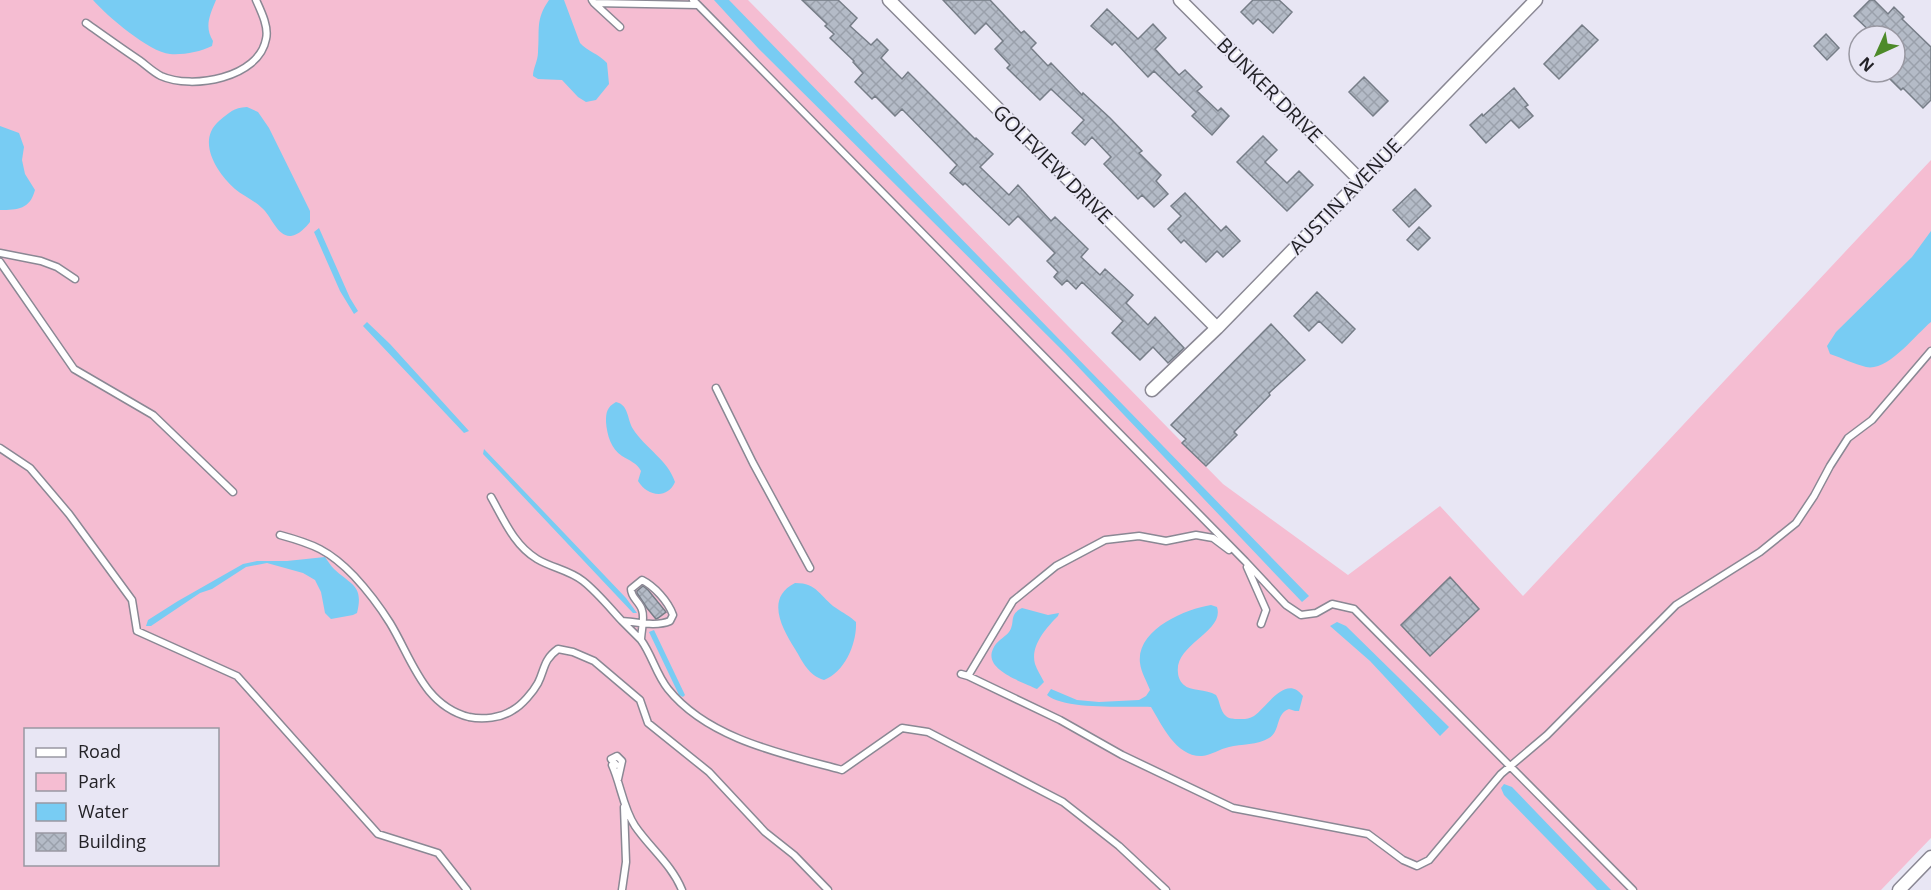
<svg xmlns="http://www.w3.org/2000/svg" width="1931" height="890" font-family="'Open Sans',sans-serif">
<defs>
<pattern id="building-cross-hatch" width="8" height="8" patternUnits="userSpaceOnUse" patternTransform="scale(1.5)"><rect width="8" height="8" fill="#b4bbc7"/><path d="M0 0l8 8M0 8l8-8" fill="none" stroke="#9aa0ab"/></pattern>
</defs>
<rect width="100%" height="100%" fill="#e8e6f4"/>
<path fill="#f5bdd2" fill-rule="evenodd" d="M0,0H748L1223,484L1348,575L1440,506L1523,596L1931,160V838L1881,890H0ZM26,730H218V864H26Z"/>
<path fill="#78ccf3" d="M93,0H216C210,15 204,26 213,41L212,46C200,52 183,55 170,54C149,52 107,16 93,0Z
M549,0H564L580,43C587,51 599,54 607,63L609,84L596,100L586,102L578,97L562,80L538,79L533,76C533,68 538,61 538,52C540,30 535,20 549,0Z
M714,0H729L1309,596L1302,602L1065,353L758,48Z
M247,107L258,112L269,128L310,211V222C306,227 299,235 291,236C277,237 271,215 262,208C254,200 243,196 235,189C217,173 196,141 219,121C230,112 233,108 247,107Z
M0,126L19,133L24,147L22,160L25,174L35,190C30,209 18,210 0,210Z
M319,228L350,298L358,311L354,314L340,291L314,232Z
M1931,231V322C1916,334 1888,372 1866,367C1854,364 1842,358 1830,354L1827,346L1836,332L1912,257Z
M367,322L390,344L469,431L464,433L363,326Z
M616,402C629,405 627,419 633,429C645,448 668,460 675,482C667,500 647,496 638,481L641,471C637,463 630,461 622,456C611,449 607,435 606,422C606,412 607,407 616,402Z
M484,449L626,598L637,613H633L483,454Z
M325,557C328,561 331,566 334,569C351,585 364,585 357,613L353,615L331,619L325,613L321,592L315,580L303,573L267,563L246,567L212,589L200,593L151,626H146L148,620L178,601L243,564L257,561H287Z
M795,583C818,583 820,597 836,608C843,613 850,616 856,622C857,643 845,672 824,680C808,675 803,662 795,649C782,628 765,598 795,583Z
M1211,605L1217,607C1225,632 1174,644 1178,673C1178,677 1181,683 1184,685C1190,691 1206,689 1216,695C1220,701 1220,711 1226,716C1229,719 1231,718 1235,719C1242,719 1248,720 1254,716C1267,707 1286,673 1303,696L1299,711H1295L1289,709C1275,714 1281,731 1269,738C1258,745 1241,744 1229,747C1220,749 1211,755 1202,756C1176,757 1162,725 1151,707C1127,706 1064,710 1047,695L1051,689L1077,700L1099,702L1139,700L1146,696L1150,690C1147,682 1141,672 1140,663C1136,630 1185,609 1211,605Z
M1022,608L1048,615L1059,613L1058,616C1046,628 1030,646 1035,664C1037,670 1041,676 1044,682L1037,689C1023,682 983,670 993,649C996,641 1004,638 1009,632C1016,622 1008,615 1022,608Z
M1337,622L1346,626L1449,727L1440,736L1370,661L1330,626Z
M654,630L685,695L683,697L679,695L649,632Z
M1504,784L1512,787L1611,890H1597L1504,795L1501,788Z"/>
<path fill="url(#building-cross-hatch)" stroke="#767d87" stroke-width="1.5" d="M802,0H838L857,18L850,26L871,45L877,39L888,50L881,58L902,79L908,72L975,139L976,138L993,154L980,167L1009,195L1018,185L1051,221L1055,217L1088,249L1081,257L1100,275L1105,269L1133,295L1126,303L1148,325L1155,317L1184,348L1168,363L1153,347L1140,360L1112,333L1123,321L1082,282L1076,289L1067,280L1062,285L1054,277L1058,272L1047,261L1055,253L1018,216L1009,225L965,183L963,185L950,173L957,165L902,109L895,116L875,96L872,99L855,82L863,73L853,62L854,61L830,38L834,34L825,26L827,24Z
M943,0H990L1021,33L1024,31L1036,43L1031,48L1048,66L1051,63L1082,95L1083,93L1110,118L1142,151L1139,153L1161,175L1156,181L1168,194L1154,207L1142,195L1138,199L1104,164L1111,157L1092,137L1085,145L1072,133L1084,120L1051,89L1040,100L1007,68L1010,65L995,49L1003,41L986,23L975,34Z
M1253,0H1279L1292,12L1273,33L1258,19L1253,24L1241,12Z
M1870,0H1874L1888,14L1894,7L1904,17L1902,19L1931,47V100L1923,108L1903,88L1901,90L1888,77L1895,72V36H1875L1854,16Z
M1107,9L1138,39L1153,24L1166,38L1155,49L1179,75L1185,70L1202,87L1197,91L1218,111L1221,108L1229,116L1212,135L1192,116L1196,112L1154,71L1148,77L1115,42L1112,45L1091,26Z
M1582,25L1598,40L1559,79L1544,64Z
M1826,34L1839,48L1827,60L1814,46Z
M1364,77L1388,101L1373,116L1349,92Z
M1514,88L1528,105L1525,107L1533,116L1519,128L1511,120L1486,143L1470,125L1482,114L1483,116Z
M1263,136L1277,150L1265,162L1287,183L1299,171L1313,185L1287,211L1237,162Z
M1415,189L1431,206L1409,227L1393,210Z
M1185,193L1221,231L1226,226L1240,241L1223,257L1217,251L1206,262L1184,240L1181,243L1168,229L1181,216L1171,206Z
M1419,227L1430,238L1418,250L1407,240Z
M1317,292L1355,329L1342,343L1319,321L1309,331L1294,316Z
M1271,324L1305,360L1269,393L1270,395L1234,432L1237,435L1206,466L1182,443L1186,439L1171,425Z
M1450,577L1479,609L1430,656L1401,625Z
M643,586L648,590L666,612L658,618L656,619L647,608L637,593V591Z"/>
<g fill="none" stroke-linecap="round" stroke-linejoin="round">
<defs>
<path id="lane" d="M592,0L594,3L698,5L693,0
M594,3L620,27
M698,5L1245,561L1286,605L1301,615L1316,613L1332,604L1354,609L1633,890
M86,23C103,35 121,48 139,60C146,65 153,72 161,76C192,90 259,78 266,39C269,27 261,11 256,0
M0,253L41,261L57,267L75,279
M0,262L74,369L153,415L233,492
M716,388L753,463L810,568
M0,448L30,468L69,514L132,600L137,631L237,676L378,834L438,853L467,890
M491,497C504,520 514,545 537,559C552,568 569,570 583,581C597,592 610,608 622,621C637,622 656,627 670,621L673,615C668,601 654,586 642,580L631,589C631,598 640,602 642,610C645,618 641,632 641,640L622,621
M280,535C313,544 329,550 354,576C367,590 380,607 390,623C412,659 423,705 469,717C483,720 501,718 513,710C522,705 533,692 538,683C545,669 543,660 558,649L573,652L594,661L640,700L648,723L709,772L765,832L794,855L828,890
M1247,567L1266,610L1261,624
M641,640C652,655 656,674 668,689C708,739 783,754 842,770L902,728L928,732L1063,802L1119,846L1166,890
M961,674L968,676L1013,601L1056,566L1105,540L1139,536L1166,541L1196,535L1213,538L1229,550
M968,676L1060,720L1122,755L1233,808L1368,834L1403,860L1417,866L1429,860L1501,774L1547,735L1676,605L1760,552L1796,523L1814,496L1830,466L1848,438L1872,420L1931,351
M618,779L622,761L617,756L611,759L616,765H612C621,785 623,808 635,826C650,848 672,865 682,890
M622,890L626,862L624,807"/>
<path id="street" d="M889,0L1217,328
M1180,0L1360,180
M1152,390L1217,328L1536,0
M1899,890L1931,857"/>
</defs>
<use href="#lane" stroke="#8a8894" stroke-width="9"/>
<use href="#street" stroke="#8a8894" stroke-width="15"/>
<use href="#lane" stroke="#fff" stroke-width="6"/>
<use href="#street" stroke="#fff" stroke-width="12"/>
</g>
<g text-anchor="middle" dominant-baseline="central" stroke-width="4.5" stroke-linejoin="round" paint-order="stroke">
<g font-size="20" fill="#232227" stroke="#e8e6f4">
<text transform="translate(1270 90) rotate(45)">BUNKER DRIVE</text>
<text transform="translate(1053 164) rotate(45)">GOLFVIEW DRIVE</text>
<text transform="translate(1345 196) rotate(-46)">AUSTIN AVENUE</text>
</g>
</g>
<rect x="24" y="728" width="195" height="138" fill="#e8e6f4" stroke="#9998a2" stroke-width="1.5"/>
<rect x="36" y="748" width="30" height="9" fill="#ffffff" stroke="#9998a2" stroke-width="1.5"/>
<text x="78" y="758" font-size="18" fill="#232227">Road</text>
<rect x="36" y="773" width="30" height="18" fill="#f5bdd2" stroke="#9998a2" stroke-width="1.5"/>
<text x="78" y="788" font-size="18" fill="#232227">Park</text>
<rect x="36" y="803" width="30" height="18" fill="#78ccf3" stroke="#9998a2" stroke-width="1.5"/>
<text x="78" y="818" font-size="18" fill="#232227">Water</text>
<rect x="36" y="833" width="30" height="18" fill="url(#building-cross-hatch)" stroke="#9998a2" stroke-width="1.5"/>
<text x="78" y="848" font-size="18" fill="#232227">Building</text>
<g transform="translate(1877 54) rotate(225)"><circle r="28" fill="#e8e6f4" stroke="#9998a2" stroke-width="1.5"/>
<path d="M0-4.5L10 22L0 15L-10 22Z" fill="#4d8a29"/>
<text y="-9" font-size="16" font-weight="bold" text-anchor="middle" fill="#232227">N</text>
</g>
</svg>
